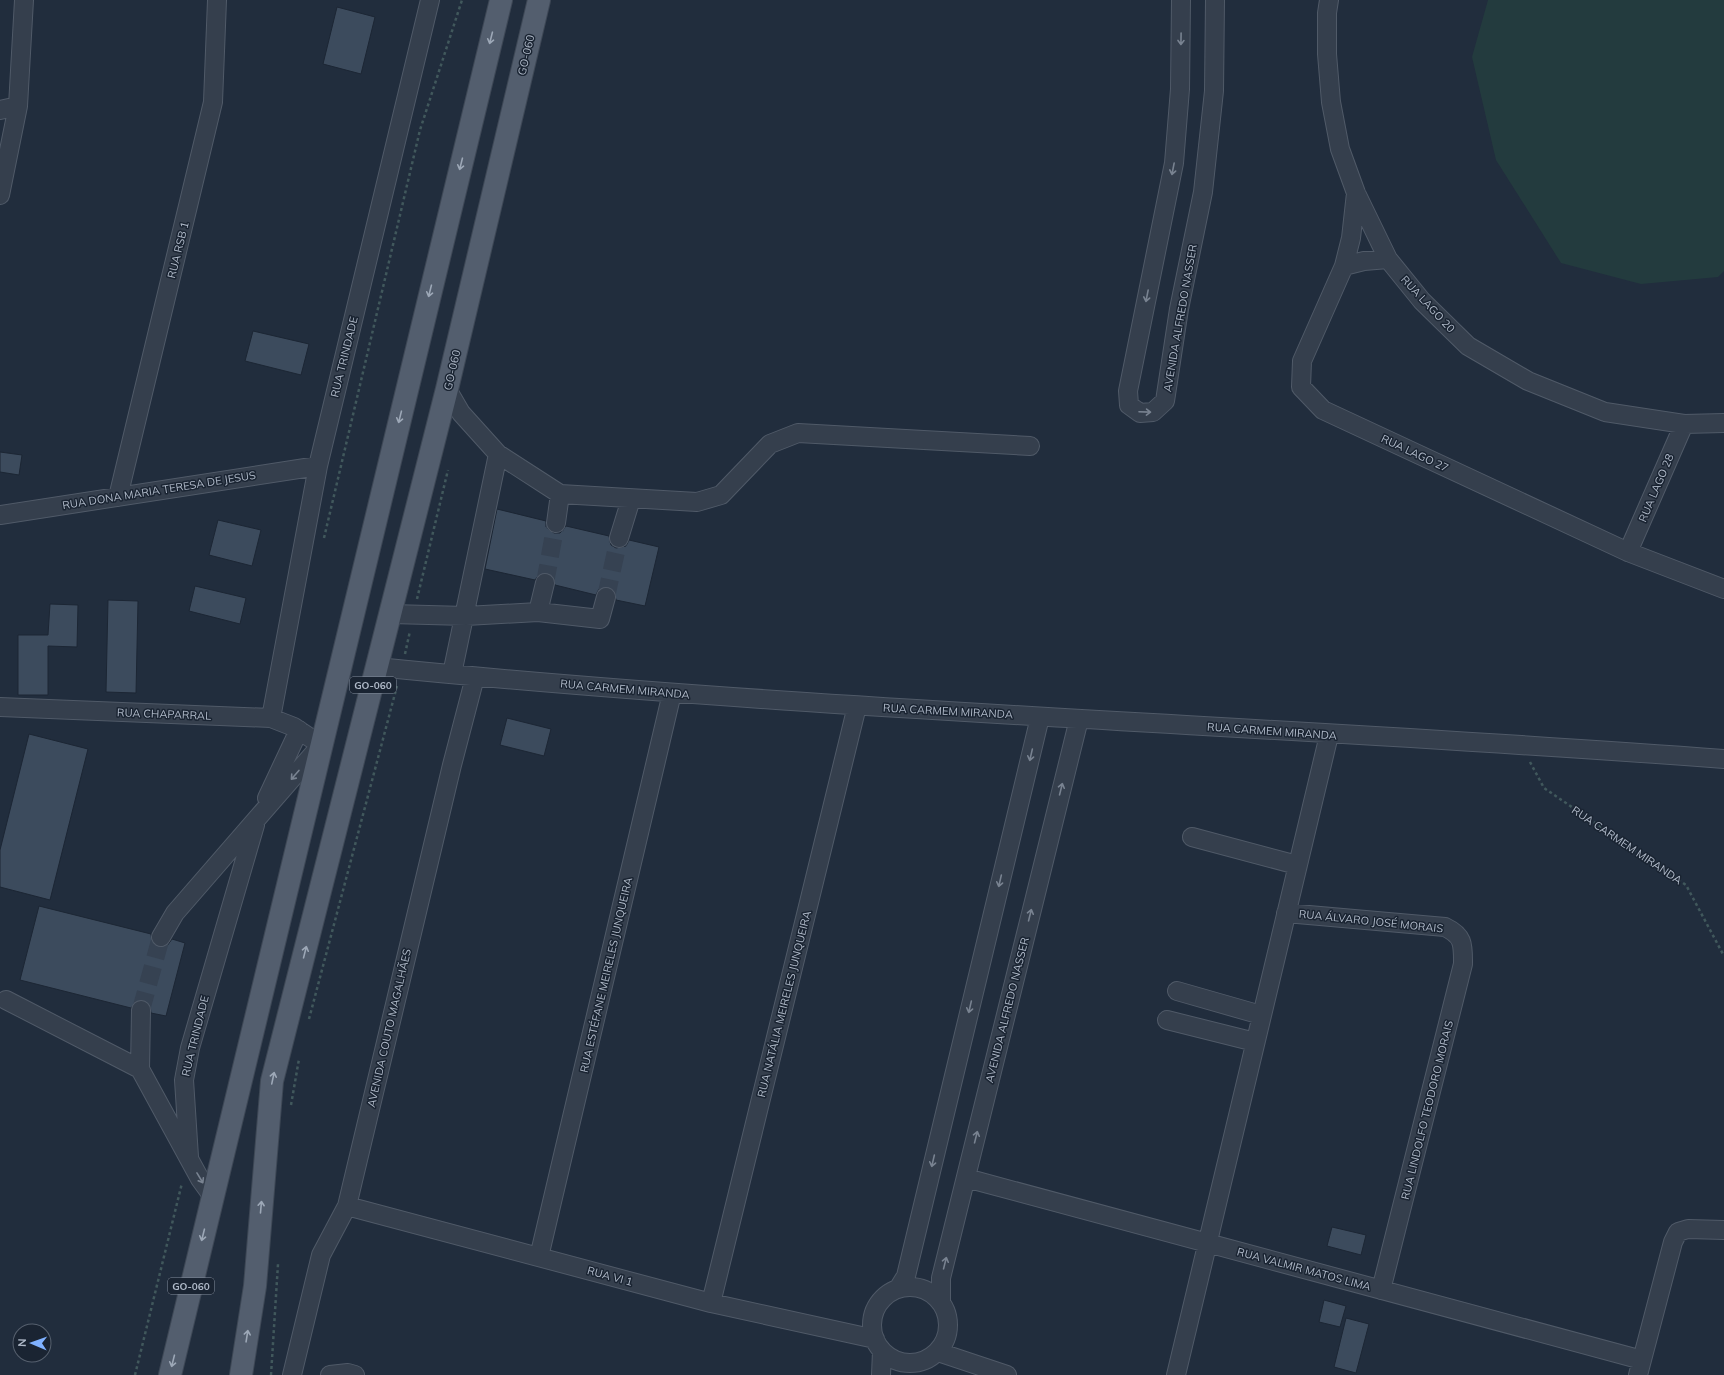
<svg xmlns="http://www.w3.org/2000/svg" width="1724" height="1375" font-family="Mulish,sans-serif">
<rect width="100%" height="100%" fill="#212d3d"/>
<path fill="#233b3e" d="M1488,0H1724V271L1718,277L1641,284L1561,263L1496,160L1472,57Z"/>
<path fill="#3c4b5d" stroke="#1c2634" d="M337,7L375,17L361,74L323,64Z
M253,331L309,344L301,375L245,361Z
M0,452L22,455L19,475L0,472Z
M497,509L546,521V527L554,533H560L566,526L609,536L611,545L616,548L626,546L629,540L659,547L645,606L616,600L614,590L608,587L599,589L596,595L555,585L552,576L547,573L538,576L535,580L485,569Z
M218,520L261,530L252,566L209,555Z
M195,586L246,598L240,624L189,611Z
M108,600L138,601L136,693L106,692Z
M50,604L78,605L77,647L48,646V695H18V635H48Z
M507,718L551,729L544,756L500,745Z
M29,734L88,749L50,900L0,887V850Z
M39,906L151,934L152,943L161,947L167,946L172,939L185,943L166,1016L151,1013L150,1005L142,1000L136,1001L131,1008L20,980Z
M1332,1227L1366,1235L1361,1255L1327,1246Z
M1324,1300L1346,1306L1340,1327L1319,1322Z
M1346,1318L1369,1324L1356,1373L1334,1367Z"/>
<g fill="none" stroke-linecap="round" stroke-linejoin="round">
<path stroke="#364252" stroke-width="18" stroke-dasharray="18 9" stroke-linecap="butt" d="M545,583L556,523
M606,597L619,538
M141,1010L161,937"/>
<defs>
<path id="minor" d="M1181,0L1180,89L1174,163L1128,391L1129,405L1140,413L1153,412L1165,401L1179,309L1203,192L1214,91L1215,0
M1329,0L1327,13V54L1331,102L1340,149L1356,193L1388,259L1422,301L1468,346L1528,381L1605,412L1684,424L1724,423
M0,110L18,106
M1356,193L1351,238L1344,266L1302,361L1301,387L1323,410L1628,552L1724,589
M0,195L18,106L24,0
M1344,266L1364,261L1388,259
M447,389L461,413L498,454L560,494L556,523
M560,494L697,502L721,495L770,444L798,433L1030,446
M118,497L213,102L217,0
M0,515L318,466
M619,538L631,499
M1628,552L1684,424
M538,612L600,619L606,597
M391,614L466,616L538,612L545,583
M377,667C825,712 1275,725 1724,759
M452,674L498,454
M0,707L271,718L294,727L321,745L175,913L161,937
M271,718L318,466L430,0
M267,798L299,730
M1192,837L1297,865
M1286,913L1445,927C1464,936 1463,945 1463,964L1381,1290
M1177,991L1261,1015
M6,1000L140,1069
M141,1010L140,1069L200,1179L213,1197
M1167,1020L1255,1042
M189,1157L184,1080L190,1048L255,825
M966,1178L1642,1360
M347,1206L711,1303L875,1339
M539,1257L672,693
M872 1325a38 38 0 1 1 76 0a38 38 0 1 1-76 0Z
M898,1289L906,1276L1040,717
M941,1301V1278L1079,719
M711,1303L857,706
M938,1352L1007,1375
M292,1375L321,1255L347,1206L452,765L475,677
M330,1375L348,1373L355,1375
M881,1375L882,1351
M1176,1375L1329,735
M1638,1375L1673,1242L1678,1232L1688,1229L1724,1230"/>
<path id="major" d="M170,1375L501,0
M241,1375L255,1286L272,1081L447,389L539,0"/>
</defs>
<use href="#minor" stroke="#505a68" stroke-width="20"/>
<use href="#major" stroke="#3e4856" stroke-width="24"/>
<path stroke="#41585c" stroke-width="2.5" stroke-dasharray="3 3" stroke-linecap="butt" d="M324,538L420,130L462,0
M417,599L448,470
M405,654L410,631
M1530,762L1544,788L1686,885L1724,956
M309,1019L397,686
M291,1105L299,1059
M135,1375L182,1183
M271,1375L278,1264"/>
<use href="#minor" stroke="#353f4d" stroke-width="18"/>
<use href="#major" stroke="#535e6e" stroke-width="22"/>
</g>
<defs><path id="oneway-shaft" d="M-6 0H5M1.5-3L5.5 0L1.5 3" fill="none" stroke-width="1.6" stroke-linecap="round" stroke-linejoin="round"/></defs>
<g stroke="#9da8b7">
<use href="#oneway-shaft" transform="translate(491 38) rotate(104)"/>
<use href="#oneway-shaft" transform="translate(461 164) rotate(104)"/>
<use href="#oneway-shaft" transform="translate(430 291) rotate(104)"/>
<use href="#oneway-shaft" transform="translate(400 417) rotate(104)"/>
<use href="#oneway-shaft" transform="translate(305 952) rotate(-76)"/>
<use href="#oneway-shaft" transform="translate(273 1078) rotate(-78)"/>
<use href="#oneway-shaft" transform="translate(261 1207) rotate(-85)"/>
<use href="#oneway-shaft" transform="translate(203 1235) rotate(104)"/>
<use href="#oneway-shaft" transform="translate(247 1336) rotate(-81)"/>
<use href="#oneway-shaft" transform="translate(173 1361) rotate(104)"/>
</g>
<g stroke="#798391">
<use href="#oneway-shaft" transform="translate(1181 39) rotate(91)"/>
<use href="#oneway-shaft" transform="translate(1173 169) rotate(101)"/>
<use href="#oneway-shaft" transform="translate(1147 296) rotate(101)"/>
<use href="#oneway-shaft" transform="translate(1145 412) rotate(2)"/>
<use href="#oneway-shaft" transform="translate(1031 755) rotate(103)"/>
<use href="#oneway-shaft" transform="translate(295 775) rotate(131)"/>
<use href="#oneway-shaft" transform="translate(1061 789) rotate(-76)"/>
<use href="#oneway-shaft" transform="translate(1000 881) rotate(103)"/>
<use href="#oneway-shaft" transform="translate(1030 915) rotate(-76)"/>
<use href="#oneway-shaft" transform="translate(970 1007) rotate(103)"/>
<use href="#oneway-shaft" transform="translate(976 1137) rotate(-76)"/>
<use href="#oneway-shaft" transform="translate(933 1161) rotate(103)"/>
<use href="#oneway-shaft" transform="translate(200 1178) rotate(59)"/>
<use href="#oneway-shaft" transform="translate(945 1263) rotate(-76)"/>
</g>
<g text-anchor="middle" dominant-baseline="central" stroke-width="3" stroke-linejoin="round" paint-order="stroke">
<g fill="#1a2432" stroke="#838d9c" stroke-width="1">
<rect x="350" y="677" width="46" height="16" rx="3"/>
<rect x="168" y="1278" width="46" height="16" rx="3"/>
</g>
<g font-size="10" font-weight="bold" fill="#b0bac9">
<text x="373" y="685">GO-060</text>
<text x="191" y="1286">GO-060</text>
</g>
<g font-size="11" fill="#b0bac9" stroke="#1a2432">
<text transform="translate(526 55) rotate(-77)">GO-060</text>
<text transform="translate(178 250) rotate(-76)">RUA RSB 1</text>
<text transform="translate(1428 304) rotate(47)">RUA LAGO 20</text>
<text transform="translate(1180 318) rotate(-80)">AVENIDA ALFREDO NASSER</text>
<text transform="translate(344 357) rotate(-76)">RUA TRINDADE</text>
<text transform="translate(452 370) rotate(-77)">GO-060</text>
<text transform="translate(1415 453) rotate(25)">RUA LAGO 27</text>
<text transform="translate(1656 488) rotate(-67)">RUA LAGO 28</text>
<text transform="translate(159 490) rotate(-9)">RUA DONA MARIA TERESA DE JESUS</text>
<text transform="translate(625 689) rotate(5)">RUA CARMEM MIRANDA</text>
<text transform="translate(948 711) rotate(3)">RUA CARMEM MIRANDA</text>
<text transform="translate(164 714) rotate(2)">RUA CHAPARRAL</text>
<text transform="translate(1272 731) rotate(4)">RUA CARMEM MIRANDA</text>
<text transform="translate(1627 845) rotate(34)">RUA CARMEM MIRANDA</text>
<text transform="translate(1371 921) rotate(6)">RUA ÁLVARO JOSÉ MORAIS</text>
<text transform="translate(606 975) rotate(-77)">RUA ESTÉFANE MEIRELES JUNQUEIRA</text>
<text transform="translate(784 1004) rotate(-76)">RUA NATÁLIA MEIRELES JUNQUEIRA</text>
<text transform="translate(1007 1010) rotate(-76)">AVENIDA ALFREDO NASSER</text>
<text transform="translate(389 1028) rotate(-77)">AVENIDA COUTO MAGALHÃES</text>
<text transform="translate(195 1036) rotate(-76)">RUA TRINDADE</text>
<text transform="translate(1427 1110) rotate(-76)">RUA LINDOLFO TEODORO MORAIS</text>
<text transform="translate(1304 1269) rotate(15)">RUA VALMIR MATOS LIMA</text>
<text transform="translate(610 1276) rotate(15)">RUA VI 1</text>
</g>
</g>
<g transform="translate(32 1343) rotate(272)"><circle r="19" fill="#1a2432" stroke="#56606e"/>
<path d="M0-3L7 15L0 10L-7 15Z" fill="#7fb1ff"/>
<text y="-6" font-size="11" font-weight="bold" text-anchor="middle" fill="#b0bac9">N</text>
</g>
</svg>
